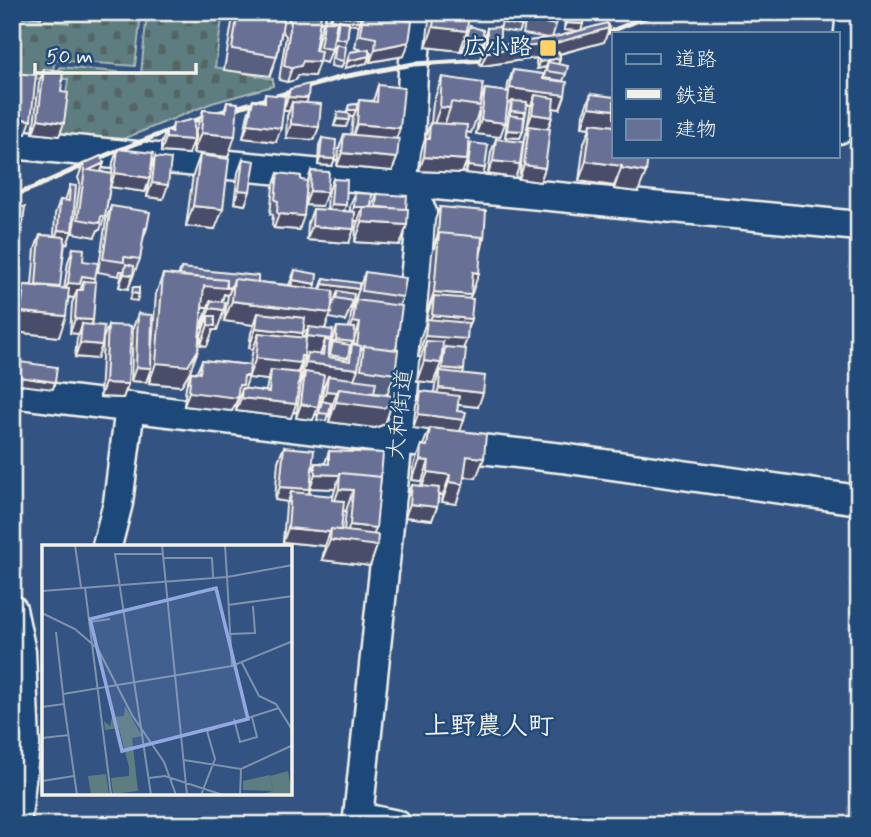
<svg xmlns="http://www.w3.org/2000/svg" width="871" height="837" font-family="Mynerve,'Klee One',sans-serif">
<defs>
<pattern id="cemetery-stones" width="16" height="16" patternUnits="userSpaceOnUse" patternTransform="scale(1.75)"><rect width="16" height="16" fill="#5d7d81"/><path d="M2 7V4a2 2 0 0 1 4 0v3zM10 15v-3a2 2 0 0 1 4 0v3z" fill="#546566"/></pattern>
</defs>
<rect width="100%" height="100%" fill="#335482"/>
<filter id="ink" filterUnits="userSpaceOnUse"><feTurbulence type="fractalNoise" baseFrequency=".0143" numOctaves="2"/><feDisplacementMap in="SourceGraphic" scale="14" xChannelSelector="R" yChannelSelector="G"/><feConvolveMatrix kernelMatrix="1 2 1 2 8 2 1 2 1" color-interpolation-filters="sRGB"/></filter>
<g filter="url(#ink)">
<path fill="url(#cemetery-stones)" stroke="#a8b7b4" stroke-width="2" d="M71,12L141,14L135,66L55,60L51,80L12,76V17L69,23Z
M147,12H223L215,67L273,79V86L212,103L123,139L110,147L60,142L68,79H56L60,67L141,74Z"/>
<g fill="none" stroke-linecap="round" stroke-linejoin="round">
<defs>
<path id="minor" d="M839,129L851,12
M12,144L859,226
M12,393L398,440L562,458L859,500
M107,546L118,503L130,407
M12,609L21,652L25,745L16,825
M358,817L397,825
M359,825L358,817L422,213L408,181L413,72L419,12"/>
</defs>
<use href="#minor" stroke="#f4f1e8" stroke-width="33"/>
<use href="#minor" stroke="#1f4a7a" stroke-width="28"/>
<path stroke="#f4f1e8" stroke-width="5" d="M590,37L609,32L659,12
M12,196L33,188L109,154L207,116L263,100L342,77L414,64L485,60L498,57"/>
</g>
<path fill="#596081" stroke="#f4f1e8" stroke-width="2" fill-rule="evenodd" d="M235,12H285L283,21L286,12H327L325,19L330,20L331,12H363V14H366V12H411L404,56L370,62L371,52L369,51V56L367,63L345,68L350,52L363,50L355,48L359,25L349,24L347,40L344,47V61L341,68L331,66L333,51L335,46L333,45L338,23H337L332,49L327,63L319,61L314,76L298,75L296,80L287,82L279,80L286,36L282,31L277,56L270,76L224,70L233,17ZM319,22L323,23L320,32L316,50H315Z
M430,12H469L460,51L426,47Z
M504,12L522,26L519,33L500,30Z
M525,12H566L565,15L559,13L556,25L552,38L579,31L564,30L565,17L567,12H590L589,15H584L581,31L609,28L604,42L560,54V58L558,64L566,74L563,81L544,78L546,67L537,69L536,62L537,58L481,66L479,62L484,48L485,35L487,28L500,42L499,46L549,38L523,34L526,18L524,17Z
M44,69L61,92L59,136L33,133L39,83Z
M513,70L543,79L565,95L560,109L553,108L552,117L548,129L545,168L540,182L519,179L524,140L528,128H527L531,105H527L523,131L520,138L505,137L507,122L511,103L508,102L500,137L476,134L480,108L471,133L466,132V138L468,150L471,143L483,175L466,173L467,160L462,173L419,171L421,152L430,123H431L433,103L442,77L481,101L485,89L507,92L508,84Z
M378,85L396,139L397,158L392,171L337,166L339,148L344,134L351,135L353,117H349L346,127L334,126L338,112L346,113L349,105L358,104L359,100L373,101Z
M290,89L307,103L314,140L286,138L287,116L289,111H283L285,103Z
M265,94L276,142L243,138L248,114L253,100L263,101Z
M591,94L638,192L614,189V186L579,181L584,143L590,128L582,127L583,114Z
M227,102L228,157L193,153L196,130L203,110L224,112Z
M173,124L189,154L161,152V145L166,131L171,132Z
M322,138L335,159L332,166L318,165L319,145Z
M496,139L515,178L488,174L491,152Z
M118,149L151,169L155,157L163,199L147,197L149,179L145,192L110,187L105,216L100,230H98L95,237L73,233L80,183L78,178L83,164L101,172L112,174L113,162Z
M200,155L215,229L186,226L193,175Z
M243,159L250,191L245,205L234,203L238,173Z
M311,171L322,206L305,205L299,230L274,228L272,225L273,215L270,214L273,187L278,173L301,180L307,183Z
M333,179L343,211L350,212V206L355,193L372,207L377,194L400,245L355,242L356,227L358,221H355L349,243L307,240L308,223L313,209L327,210L328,193Z
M70,185L72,231L67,244H65L59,288L64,289L68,262L73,248L83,261L94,282L93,320L92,325L97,359L75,357L77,338L79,334L70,333L72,303L74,298L69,297L59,337L14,332L17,305L24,285H32L35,249L40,235L54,236L55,214L60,200L65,201Z
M111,206L147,228L142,242L140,259L128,289L119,287L121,278L123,271H120L119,276L98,272L106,220Z
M440,207L484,239L472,293H471L469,299L467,339L463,348V373L478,407L458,405L457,411L460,431L476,478L464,477L463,484L456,504L442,502L443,495H439L437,507L432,520L405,517L407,499L412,485L421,486L422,481L412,480L414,465L421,445H423L429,430L413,428L416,405L421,391L434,393L435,385L438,377L439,368L433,383L417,381L419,361L421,356H418L420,339L426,322L428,312H427L432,253L434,248H433L435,220Z
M181,268L258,282L289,285L295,270L316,284L314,288L320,289L324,278L359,288L365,272L403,297L399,306L395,374L387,394L374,393L392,403L385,424L375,428L329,422L332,406H330L326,421L317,420L324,386H322L313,420L296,418L301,383H299L300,373L306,357L304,356L298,373L291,418L236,411L237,402L242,390L232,411L184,406L186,386L191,372H197L202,360L250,365L253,349L249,348L251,333L254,325L224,321L228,295L224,294L222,302L217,330H213L207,346L201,345V336L203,329L202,328L203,321L208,307H202L198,350L190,371L181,386L149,383L150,369L146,382L131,381L133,328L138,314L151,357L156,294L163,274L178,276ZM357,292L356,300L351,314L349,328L337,327L330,347L328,356L330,346L325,329L329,316V318L345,321ZM304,331H307L305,338L302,337ZM249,376L248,378L268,380L266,391L244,389Z
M108,325L128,384L123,398L100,397L103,339Z
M284,447L312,471L315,463H325L329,451L381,477L374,534L377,546L370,566L322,560L325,546L283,542L286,506L288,502L275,500L278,461ZM311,488L335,489L332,500L309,493ZM343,510L346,511L344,530H341Z"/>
<path fill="#484e69" stroke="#f4f1e8" stroke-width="2" d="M12,12H43L41,18L12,14Z
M574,12H590L589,15L573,14Z
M595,12H612L611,14Z
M333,15L361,18L359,25L330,22Z
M566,23L583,24L581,31L564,30Z
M433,27L467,31L460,51L426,47Z
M609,28L604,42L551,56L538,55L537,58L481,66L487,52Z
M409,42L404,56L370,62L375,49Z
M484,42L481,49L462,51L465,44Z
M487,42H500L498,49H485Z
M369,56L367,63L345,68L348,61Z
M560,58L558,65L548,62L546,67L537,69L539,62Z
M303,61L319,62L314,76L298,75L296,80L287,82L292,68Z
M510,88L565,95L560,109L533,105L535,95L531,105L505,102Z
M288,97L308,98L303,112L292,102L289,111H283Z
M440,107L450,108L441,134L431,133Z
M589,107L614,110V131L591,123L590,128L582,127Z
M348,110H356L353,117H345Z
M511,111L526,112L523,119L508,118Z
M532,114L552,117L547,130L527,128Z
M12,118L31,120L26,134L12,132Z
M38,119L64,123L59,136L33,133Z
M337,119L349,120L346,127L334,126Z
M481,120L505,123L500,137L476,134Z
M248,124L281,128L276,142L243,138Z
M291,124L319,127L314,140L286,138Z
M357,124L400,128L393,148L350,144Z
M507,130L523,131L520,138L505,137Z
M201,133L235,136L228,157L193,153Z
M166,138L194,140L189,154L161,152Z
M342,153L397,158L392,171L337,166Z
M424,157L467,160L462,173L419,171Z
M320,158L335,159L332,166L318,165Z
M493,161L520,164L515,178L488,174Z
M586,161L622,166L614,186L579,181Z
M104,163L99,177L89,170Z
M524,165L545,168L540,182L519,179Z
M468,166L485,168L483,175L466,173Z
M621,168L646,172L638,192L614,189Z
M115,173L150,178L145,192L110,187Z
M152,183L168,185L163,199L147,197Z
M239,190L250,191L245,205L234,203Z
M310,191L327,192L322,206L305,205Z
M331,204L346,205L341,219L326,218Z
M193,206L223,209L215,229L186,226Z
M354,207H363L358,221H349Z
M279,214L304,216L299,230L274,228Z
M362,222L407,225L400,245L355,242Z
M312,226L354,229L349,243L307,240Z
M58,230L72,231L67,244H53Z
M438,234H439L434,248H433Z
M473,272L479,273L472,293L465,292Z
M124,274L133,275L128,289L119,287Z
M82,276L95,278L90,292L84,281L80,290H77L74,298L63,296L68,283Z
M293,280L316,284L308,304L286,301Z
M179,282L231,288L228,295L224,294L219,308L210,301L208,307L196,306Z
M323,284L359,289L351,309H350L353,301L338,291L332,306L316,304Z
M434,292L471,295L463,315L434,296L428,312H427Z
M132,293L139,294L137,301L130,300Z
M232,301L331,313L323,333L309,327L307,331L257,325L258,313L254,325L224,321Z
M210,308L224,310L217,330H213L207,346L201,345L208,325V316L203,329L202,328Z
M21,312L66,316L59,337L14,332Z
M432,315L471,319L464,339H467L459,359L445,347L441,358L426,341L421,356H418Z
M75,319L93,320L88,334L82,324L79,334L70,333Z
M353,322L360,323L355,337L348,336Z
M256,328L303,333L296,353L259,333L253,349L249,348Z
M307,336L332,339L325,359L323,355L325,340L319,358L308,353L306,357L300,356Z
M336,340L354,342L347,358L330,355Z
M80,343L102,345L97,359L75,357Z
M198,350L190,371L181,386L149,383L156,363Z
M304,356L296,377L271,370L268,380L248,378L256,358Z
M424,361L441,363L433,383L417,381Z
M306,363L358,369L350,389L328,376L324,386L304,384L305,372L301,383H299Z
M136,367L151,368L146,382L131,381Z
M442,368L464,370L459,384L440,375Z
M12,376L55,382L53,389L12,384Z
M244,376H249L244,390H242L232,411L184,406L189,392L239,385Z
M105,383L128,384L123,398L100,397Z
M439,388L483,393L478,407L434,402Z
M326,391L337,392L332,406L321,404Z
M241,398L296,404L291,418L236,411Z
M336,402L392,403L385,424L375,428L329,422Z
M301,404L318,407L313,420L296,418Z
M418,414L464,420L459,434L413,428Z
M467,456L484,458L476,478L459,476Z
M420,460L429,461L422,481L412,480Z
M428,472L450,475L443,495L420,492Z
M315,474L340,475L335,489L310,488Z
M449,482L463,484L456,504L442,502Z
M280,487L310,489L305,503L291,492L288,502L275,500Z
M339,489L353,490L346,511L332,509Z
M410,504L437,507L432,520L405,517Z
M350,525L376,528L370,545L377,546L370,566L322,560L330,540L344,542Z
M288,528L330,532L325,546L283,542Z"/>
<path fill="#677096" stroke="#f4f1e8" stroke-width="2" d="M238,12H285L277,56L232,49Z
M287,12H310L321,14L315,50L321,51L319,62L303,61L301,66L292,68L284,66L291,22L286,16Z
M333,12H363V19V14L361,18L333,15Z
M377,12H411L410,17Z
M435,12H469L467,31L433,27Z
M504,12L524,13L522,26L503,23Z
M530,12H559L556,25L528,20Z
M567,12H584L583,24L566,23Z
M363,14L412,21L409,42L375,49L376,38L360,35Z
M325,18L337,21L332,49L320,47Z
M339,20L349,22L347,40L336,38Z
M607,23L609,28L556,43L487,52L484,48L560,36Z
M470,26L483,30L484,42L465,44Z
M500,27V42H487V28Z
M336,44L346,47L344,61L334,59Z
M369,49V56L348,61L350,52Z
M559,52L560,58L539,62L538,55Z
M548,62L568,66L566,74L546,71Z
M44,69L63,71L61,92L68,93L64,123L38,119Z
M513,70L543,74V79L567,82L565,95L510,88Z
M12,73L36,75L31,120L12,118Z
M442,77L483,83L480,106L451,102L450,108L440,107Z
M309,84L308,98L288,97L290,89Z
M378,85L404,88L400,128L357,124L359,100L377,102Z
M485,89L509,92L505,123L481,120Z
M265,94L285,96L281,128L248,124L253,100L265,102Z
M591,94L614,97V110L589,107Z
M535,95L554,98L552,117L532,114Z
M512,101L527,102L526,112L511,111Z
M227,102L238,103L235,136L201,133L203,110L226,112Z
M292,102L321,104L319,127L291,124Z
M358,104L356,110H348L349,105Z
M338,112L350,114L349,120L337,119Z
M509,115L524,117L523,131L507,130Z
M194,119V140L166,138V131L172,132L173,124Z
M430,123L467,125L466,138L469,139L467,160L424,157L426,139H429Z
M591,123L614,126V156H648L646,172L621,168L622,166L586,161Z
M529,126L550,129L545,168L524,165Z
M344,134L399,139L397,158L342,153Z
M322,138L336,140L335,159L320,158Z
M496,139L523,142L520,164L493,161Z
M471,143L488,145L485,168L468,166Z
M118,149L153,153L150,178L115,173Z
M200,155L229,159L223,209L193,206Z
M101,156L104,163L89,170L112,174L105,216H101L100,223L78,219L85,169L83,164Z
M155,157L171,159L168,185L152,183Z
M243,159L255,161L250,191L239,190Z
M311,171L329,172L327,192L310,191Z
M278,173L301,176V180L307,181L304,216L279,214L277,212L278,201L275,200Z
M333,179L347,180L346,205L331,204Z
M70,185L76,186L72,231L58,230L60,200L69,201Z
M355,193L372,194L371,207H354Z
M377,194L407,196L406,209L376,207Z
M12,205L25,207L12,304Z
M111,206L150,212L147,228H145L140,259L124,257V262L103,259Z
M363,207L408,209L407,225L362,222Z
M440,207L486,211L484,239H482V237L439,233V234H438Z
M313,209L355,212L354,229L312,226Z
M439,233L482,237L479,273L473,272L471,295L434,292Z
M40,235L65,237L60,287L36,285Z
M73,248L84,249L83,261L98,263L95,278L82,276L80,284L68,283Z
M126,264L134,266L133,275L124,274Z
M181,268L258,276V282L234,279L231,288L227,287V280L180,276Z
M295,270L317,274L316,284L293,280Z
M365,272L406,278L403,297L362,291Z
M163,274L227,280L226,288L204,286L198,350L188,366L156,363Z
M324,278L359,283V289L323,284Z
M234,279L333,291L331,313L232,301Z
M84,281L96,282L93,320L75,319L77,290H83Z
M24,285L69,289L66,316L21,312Z
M133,287H139V294L132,293Z
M338,291L354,294L353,301L336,298Z
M434,296L473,299L471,319L432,315Z
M356,300L402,306L396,350L364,346L363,349H361V346L357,345L360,323L353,322Z
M210,301L225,302L224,310L210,308Z
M258,313L305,318L303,333L256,328Z
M138,314L152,315L151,368L136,367Z
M208,316H215V326L208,325Z
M427,319L468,323L467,339L425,336Z
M82,324L104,326L102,345L80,343Z
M108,325L131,326L128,384L105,383Z
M309,327L333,330L332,339L307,336Z
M337,327L355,328L354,342L336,340Z
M259,333L306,338L304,356H301L300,363L256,358Z
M325,340L330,341L328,357L350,361L352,344L361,346L358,369L306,363L308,353L323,355Z
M426,341L443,342L441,363L424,361Z
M333,342L350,345L348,358L330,355Z
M364,346L398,350L395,374L361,369Z
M445,347L466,349L464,370L442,368Z
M12,352L20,353L19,362L57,367L55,382L12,376Z
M202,360L250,365L249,376H244L243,385H239L237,398L189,392L191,372L200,373Z
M271,370L300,373L296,404L241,398L242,388L269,392Z
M440,371L485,376L483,393L439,388Z
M305,372L324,375L318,407L301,404Z
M328,376L376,382L374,393L339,389L337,392L326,391Z
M339,389L394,396L392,403L383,408L336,402Z
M421,391L459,396L457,411L466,412L464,420L418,414Z
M322,401L331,403L329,414L319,413Z
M430,428L486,434L484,458L467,456L463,484L449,482L450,475L428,472L429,461L420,460L421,445L427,446Z
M284,447L314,450L310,489L280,487Z
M329,451L383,453L381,477L340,473V475L315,474V463L329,464Z
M340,473L381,477L376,528L350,525L353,490L339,489Z
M412,485L439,488L437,507L410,504Z
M291,492L333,496L332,500L344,501L341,530L331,529L330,532L288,528Z
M331,529L378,535L377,546L330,540Z"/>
</g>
<rect fill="#ffd166" stroke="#1f4a7a" stroke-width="2.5" x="539" y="39" width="18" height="18" rx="3.5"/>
<g text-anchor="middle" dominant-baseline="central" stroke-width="5" stroke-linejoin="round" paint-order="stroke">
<g font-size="23" font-weight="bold" fill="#f4f1e8" stroke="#1f4a7a" text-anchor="end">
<text x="532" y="48">広小路</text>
</g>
<g font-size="23" fill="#f4f1e8" stroke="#1f4a7a">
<text transform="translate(401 414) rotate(-84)">大和街道</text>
</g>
<g font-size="26" font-weight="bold" fill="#f4f1e8" stroke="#1f4a7a">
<text x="489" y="727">上野農人町</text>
</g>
</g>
<g transform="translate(42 545)">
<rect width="250" height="250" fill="#335482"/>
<path d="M228,230L231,246L201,245V236Z" fill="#5d7d81"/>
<path d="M246,226L250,250H217L231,246L228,231Z" fill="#5d7d81"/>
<path d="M83,161L100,191L90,193L96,246L71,249L69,233L87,231V222L77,183L63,185L62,176L68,181L70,172L82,171ZM64,229L67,250H49L46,231Z" fill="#5d7d81"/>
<path fill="none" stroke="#8093ab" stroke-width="2" d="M33,0L39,42M120,0L145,250M183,0L185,32M121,13H170L171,32M185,32L190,121M43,43L69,250M0,46L185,32L251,20M186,60L251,51M0,68L33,84L56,104L90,170L122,217L134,250M47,77L68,74M14,87L21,149M188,89L213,88L211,61M200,118L217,151L234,159L251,186M22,159L35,250M0,162L22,159L21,149L190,121L251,96M192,174L198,197L215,192L210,172M0,193L27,190M142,215L199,224L251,200M107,233L123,231L181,250M0,236L32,231M109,250L73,9H121M159,250L173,214L165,186L237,163M198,250L199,224"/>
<path fill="#93a8e1" fill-opacity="0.15" stroke="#93a8e1" stroke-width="3.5" d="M174,43L206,174L80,206L48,74Z"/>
<rect width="250" height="250" fill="none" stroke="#f4f1e8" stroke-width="3.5"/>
</g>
<rect width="871" height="837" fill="none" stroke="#1f4a7a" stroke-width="42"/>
<rect x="21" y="21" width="829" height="795" fill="none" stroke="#f4f1e8" stroke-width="2.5" filter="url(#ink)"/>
<rect x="612" y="32" width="228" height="126" fill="#1f4a7a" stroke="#748da6" stroke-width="2"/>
<rect x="626" y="54" width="35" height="10" fill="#1f4a7a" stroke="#748da6" stroke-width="2"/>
<text x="675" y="66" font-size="21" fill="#f4f1e8">道路</text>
<rect x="626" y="89" width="35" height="10" fill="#f4f1e8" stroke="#748da6" stroke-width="2"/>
<text x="675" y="102" font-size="21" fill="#f4f1e8">鉄道</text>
<rect x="626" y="119" width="35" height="21" fill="#677096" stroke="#748da6" stroke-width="2"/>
<text x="675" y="136" font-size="21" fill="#f4f1e8">建物</text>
<path d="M35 63v10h161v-10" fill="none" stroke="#f4f1e8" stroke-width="3.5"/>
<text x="46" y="63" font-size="21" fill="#f4f1e8" stroke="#1f4a7a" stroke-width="5" paint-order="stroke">50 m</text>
</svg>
